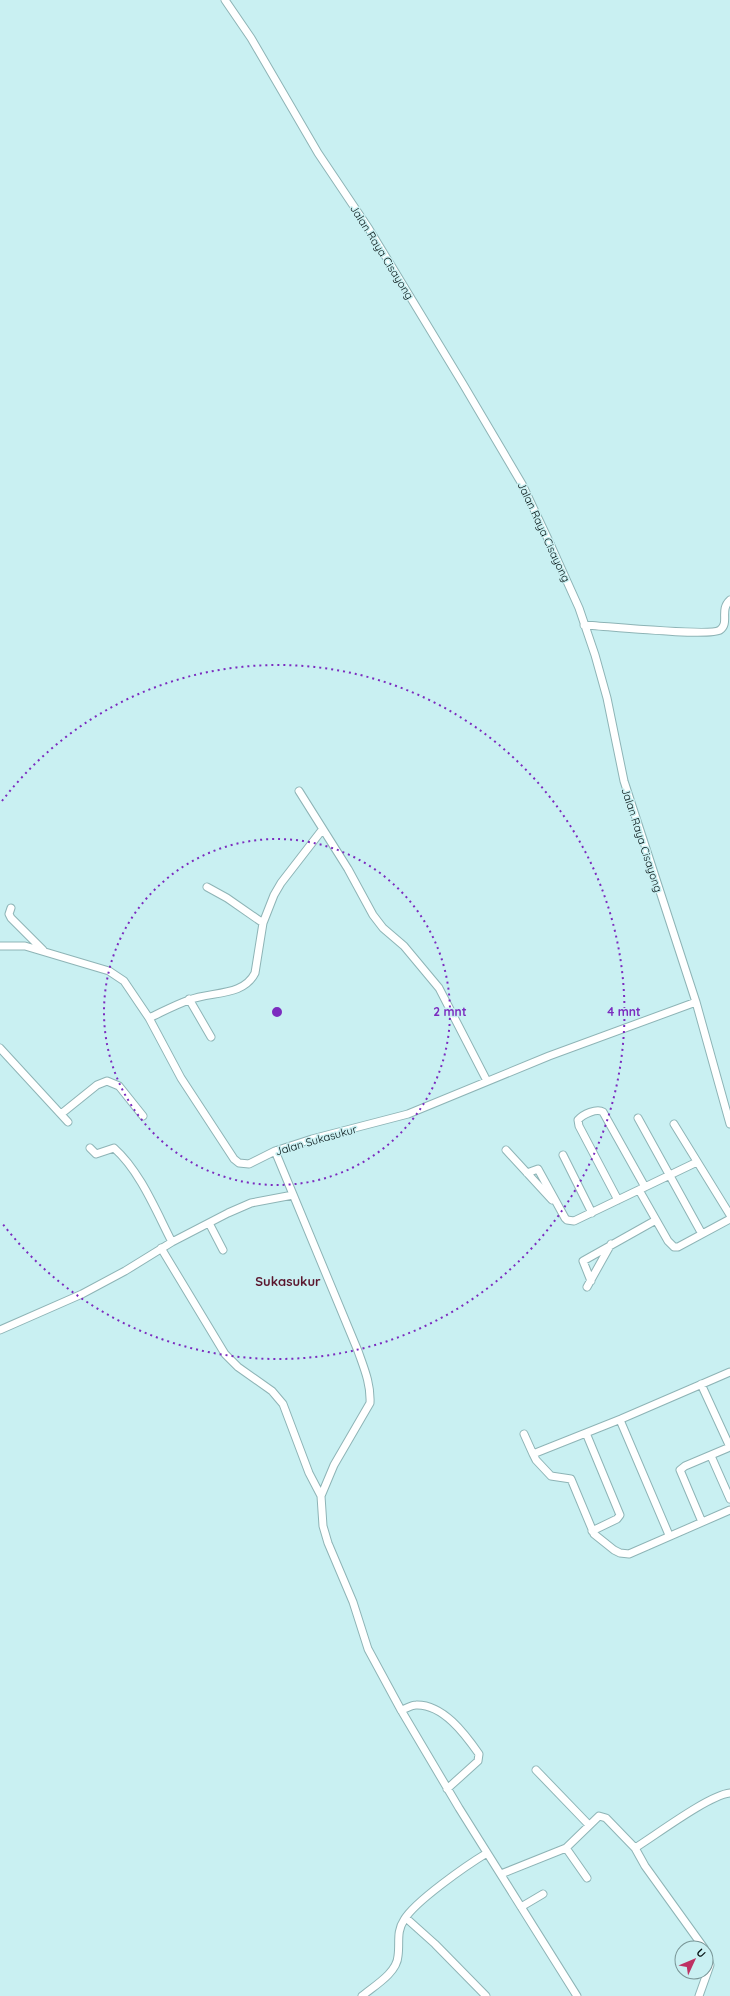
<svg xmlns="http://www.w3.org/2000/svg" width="730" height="1996" font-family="Quicksand,sans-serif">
<rect width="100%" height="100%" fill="#c9f0f2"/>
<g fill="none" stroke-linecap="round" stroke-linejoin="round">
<defs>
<path id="street" d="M225,0L251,38L318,153L369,229L463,384L522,484L547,537L579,608L595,655L607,698L624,781L696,1002L730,1124
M584,625C604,626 710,637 720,630C730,623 719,610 730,600
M299,791L348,869L373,915L383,928L404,946L439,988L487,1081
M207,887L227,898L263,923
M11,908L9,914L11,918L43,950
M0,946H25L109,971L124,981L149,1018L181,1078L234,1159L239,1163L249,1164L275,1151L312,1139L408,1114L549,1056L696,1002
M189,999L211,1037
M149,1018C162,1012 175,1005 189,1000C211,991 243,997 255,973L263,923L274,895L281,883L322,830
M0,1048L68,1122
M61,1114L97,1085L107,1081L119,1086L143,1116
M638,1118L702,1234
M674,1124L730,1215
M90,1148L96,1154L114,1148C140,1171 156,1211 172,1242
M506,1150L552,1200
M275,1151L358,1351C364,1368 371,1384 370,1403L334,1465L321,1496L323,1526L328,1543L353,1602L368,1649L401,1710L459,1808L577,1996
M563,1155L592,1213
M527,1173L538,1169L565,1218L567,1220L574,1221L697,1162
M639,1190L668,1241L674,1247H678L730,1219
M618,1200L579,1126L578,1120C583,1114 597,1108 603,1112L645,1187
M209,1223L223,1250
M161,1248L225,1354L238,1367L272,1391L283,1404L309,1473L321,1496
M591,1281L583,1261L656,1220
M587,1287L611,1244
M0,1330L82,1294L125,1271L172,1242L228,1213L251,1203L293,1195
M730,1372L621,1419L533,1454L536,1460L551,1476L571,1479L594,1534L614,1550L620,1553L629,1554L730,1510
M701,1384L730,1447
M620,1420L669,1535
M586,1433L620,1515L617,1519L592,1531
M524,1434L533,1454
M711,1456L730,1499
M702,1522L680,1470L685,1466L730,1447
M401,1710C406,1709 411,1705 416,1705C443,1704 465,1734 479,1754L478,1761L447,1789
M536,1770L589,1825
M566,1848L587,1878
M635,1848L645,1866L704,1948
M501,1874L566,1848L599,1816L606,1818L635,1848C656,1835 709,1795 730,1793
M521,1907L543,1894
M406,1918L435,1944L486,1996
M362,1996C374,1986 397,1973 398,1956C400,1943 396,1932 404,1920C414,1902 467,1865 487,1853
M699,1996L710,1965L706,1952"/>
</defs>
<use href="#street" stroke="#8eb4b6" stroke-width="9"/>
<use href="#street" stroke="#fff" stroke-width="7"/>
</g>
<g fill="none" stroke="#7b2cbf" stroke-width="2" stroke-dasharray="2 4">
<circle cx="277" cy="1012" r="173"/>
<path d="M2 801A347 347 0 1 1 2 1223"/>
</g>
<g text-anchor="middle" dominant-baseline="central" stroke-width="3" stroke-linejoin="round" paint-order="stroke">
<g font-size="11" fill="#020e0f" stroke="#c9f0f2">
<text transform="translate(382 252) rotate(58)">Jalan Raya Cisayong</text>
<text transform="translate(544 532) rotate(65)">Jalan Raya Cisayong</text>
<text transform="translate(642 840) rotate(72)">Jalan Raya Cisayong</text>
<text transform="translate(316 1140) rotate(-16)">Jalan Sukasukur</text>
</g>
<g font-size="13" font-weight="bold" fill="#5a162d" stroke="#c9f0f2">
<text x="288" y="1281">Sukasukur</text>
</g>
</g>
<circle cx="277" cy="1012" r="6" fill="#7b2cbf" stroke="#c9f0f2" stroke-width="2"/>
<g font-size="12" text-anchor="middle" font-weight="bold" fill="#7b2cbf" stroke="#c9f0f2" stroke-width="3" stroke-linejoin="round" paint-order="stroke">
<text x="450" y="1016">2 mnt</text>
<text x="624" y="1016">4 mnt</text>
</g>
<g transform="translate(694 1960) rotate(46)"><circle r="19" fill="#c9f0f2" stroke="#799697"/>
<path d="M0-3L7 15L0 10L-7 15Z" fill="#be3163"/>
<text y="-6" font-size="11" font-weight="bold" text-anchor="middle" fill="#020e0f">U</text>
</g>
</svg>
